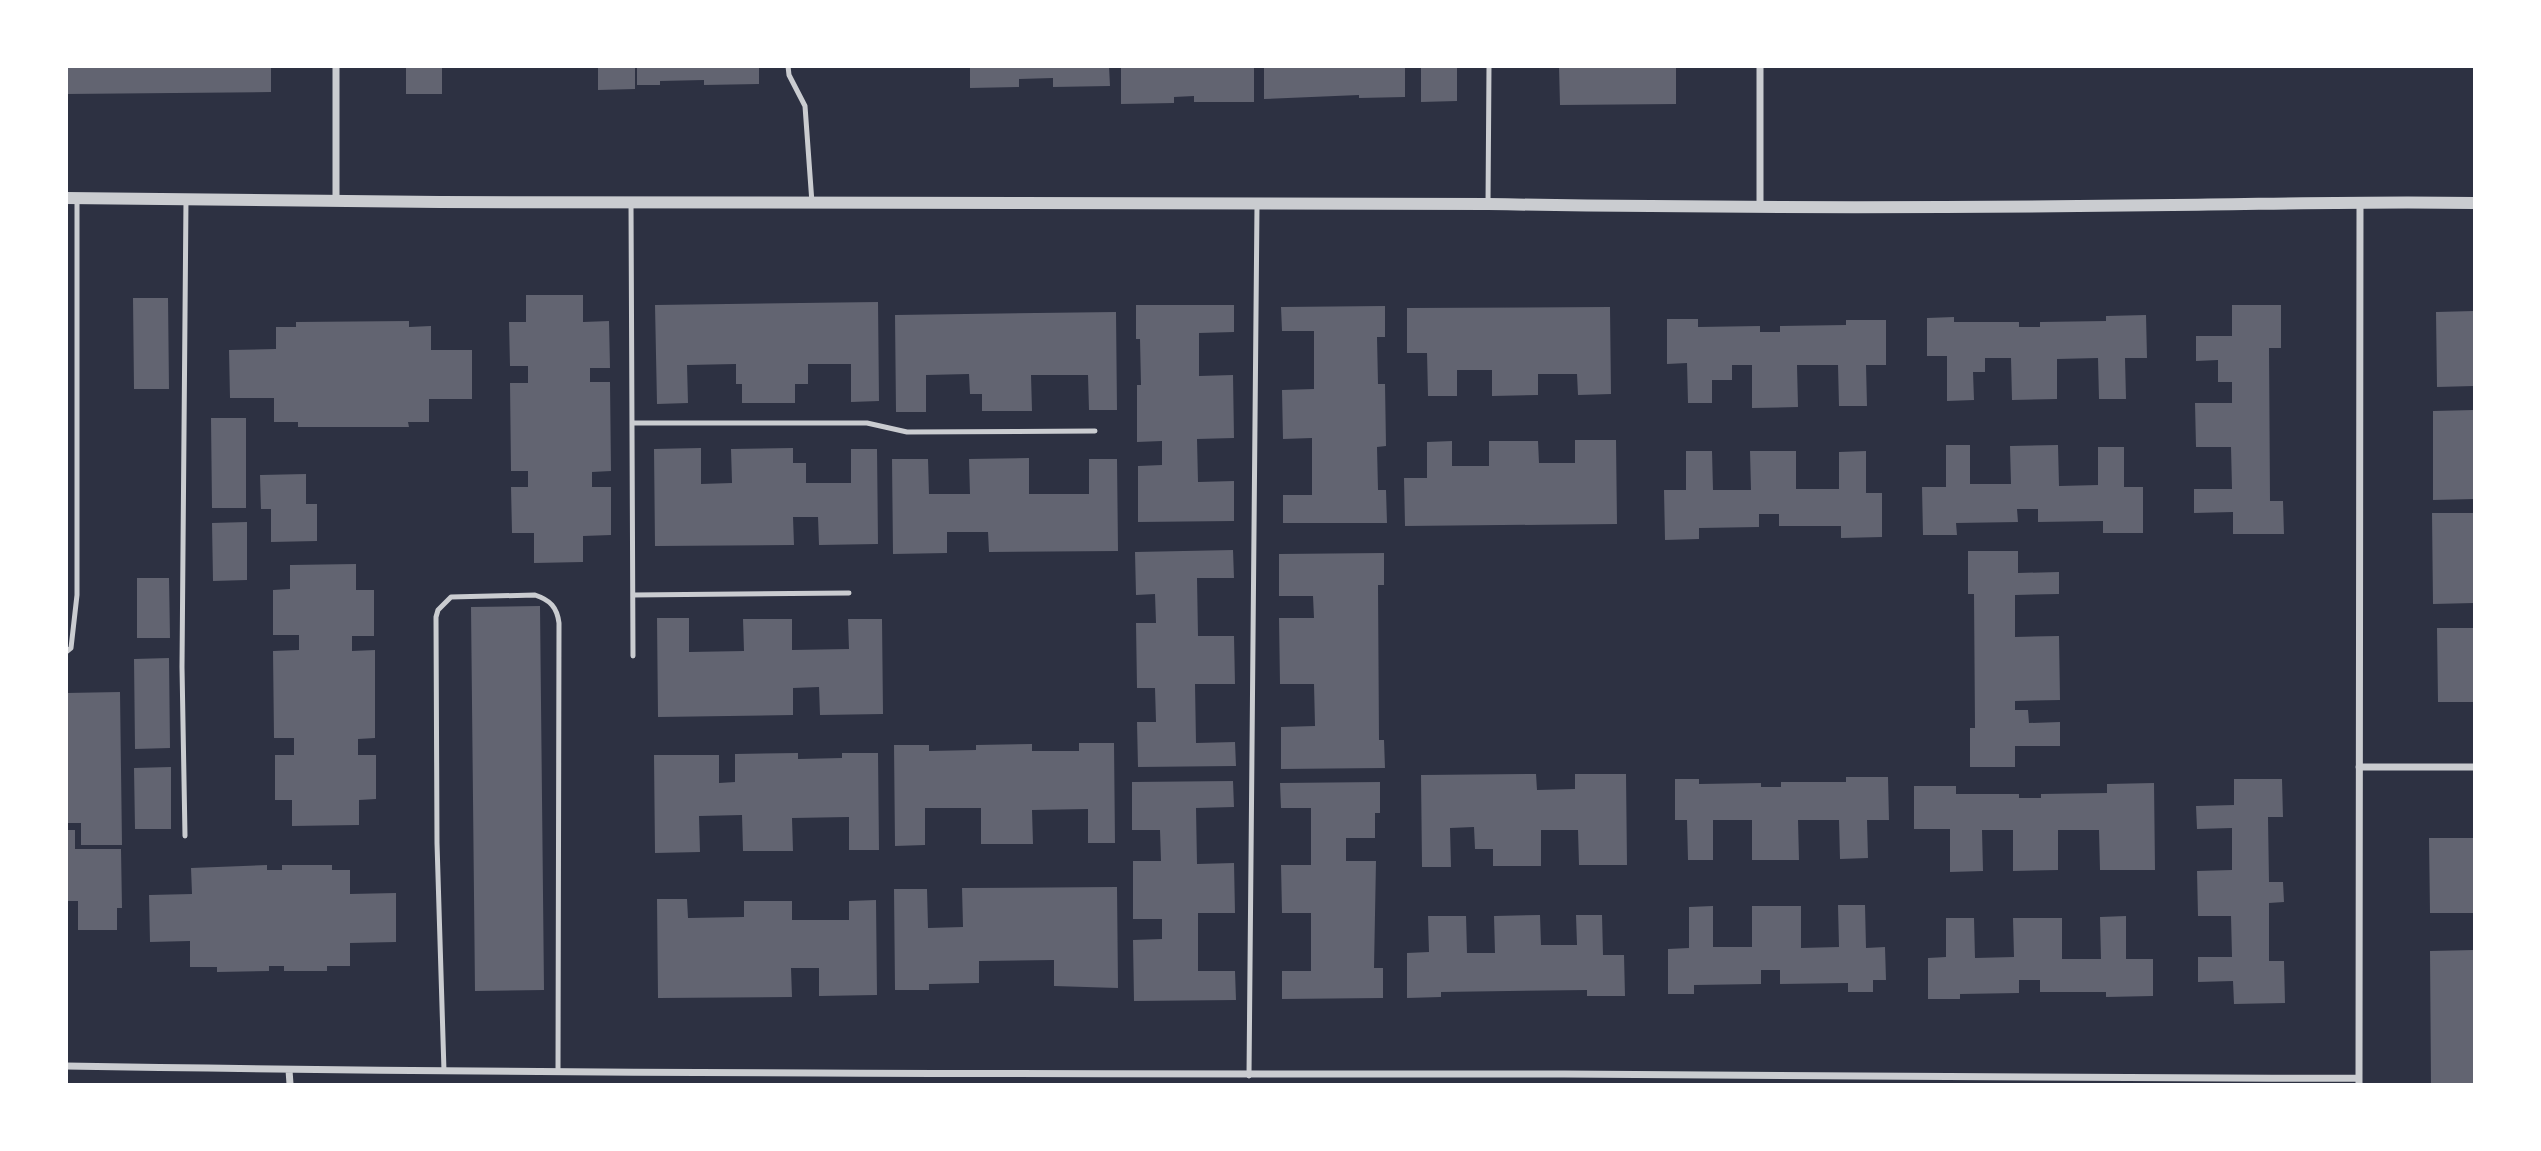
<svg xmlns="http://www.w3.org/2000/svg" width="2541" height="1151" font-family="Barlow,sans-serif">
<rect width="100%" height="100%" fill="#2d3142"/>
<path fill="#626471" d="M66,66H271V92L66,94Z
M406,66H442V94H406Z
M598,66H635V89L598,90Z
M637,66H759V84L704,85V80L660,81V85H637Z
M970,66H1109L1110,86L1053,87V78L1019,79V87L970,88Z
M1121,66H1254V102H1194V96L1174,97V103L1121,104Z
M1264,66H1405V97L1359,98V95L1264,99Z
M1421,66H1457V101L1421,102Z
M1559,66H1676V104L1560,105Z
M526,295H583V322L609,321L610,368H590V382H610L611,471L592,472V487H611V535L583,536V562L534,563V533H512L511,487H528V471H511L510,383H528V366H510L509,322H526Z
M133,298H168L169,389H134Z
M878,302L879,401L851,402V364H808V384H795V403H742V384H736V364L687,365L688,403L657,404L655,305Z
M1136,305H1234V332L1199,333V376L1233,375L1234,438L1197,439L1198,482L1234,481V521L1138,522V466L1162,465V441L1137,442V385H1141L1140,339H1136Z
M2232,305H2281V348H2269L2270,501H2283L2284,534H2233V512L2194,513V489H2232L2231,447H2196L2195,403H2232V382H2218V360L2196,361V336H2232Z
M1385,306V337H1377L1378,384H1385L1386,446L1377,447L1378,490H1386L1387,523H1283V495H1312V438L1283,439L1282,390L1314,389V331H1282L1281,307Z
M1610,307L1611,394L1578,395L1577,374H1538V395L1492,396V370H1457V396H1428L1427,353H1407V308Z
M2474,311V386L2437,387L2436,312Z
M1116,312L1117,410H1089L1088,375H1031L1032,411H982V394H970L969,374L926,375V412H896L895,315Z
M2146,315L2147,358H2125L2126,399H2099L2098,358L2057,359V399L2012,400L2011,358H1985V372H1973L1974,400L1947,401V356H1927V318L1954,317V322H2019V327H2040V322L2106,321V316Z
M1667,319H1698V327L1760,326V332H1780V326L1846,325V320H1886V365H1866L1867,406H1839L1838,365H1797L1798,407L1752,408V365H1732V380H1712V403H1688L1687,363L1667,364Z
M409,321V327L431,326V350H472V399H429V422H408L409,427H298V422H274V398H230L229,350L276,349V327H296V322Z
M2474,410V499L2433,500V411Z
M211,418H246V508H212Z
M1575,440H1616L1617,524L1405,526L1404,478H1427V442L1452,441V466H1489V441H1538L1539,463H1575Z
M1946,445H1970V484H2011L2010,446L2058,445L2059,486L2098,485V447H2124V487H2143V533H2103V521L2038,522V509H2017L2018,522L1956,523L1957,535H1923L1922,487H1946Z
M701,448V484L732,483L731,449L793,448V463H806V483H851V449H877L878,544L819,545L818,517H793L794,545L655,546L654,449Z
M1686,451H1712L1713,490H1751L1750,451H1796V489H1839V452L1866,451V493H1882V537L1841,538V526H1779V514H1759V527L1699,528V539L1665,540L1664,490H1686Z
M1029,458V494H1089V459H1117L1118,551L989,552L988,532H947V553L893,554L892,459H928L929,494H970L969,459Z
M306,474V504H317V541L271,542V509H261L260,475Z
M2432,513H2474V603L2433,604Z
M247,522V580L213,581L212,523Z
M1233,550L1234,578H1197L1198,636H1234L1235,684H1195L1196,743L1235,742L1236,766L1138,767L1137,722H1156L1155,688H1137L1136,623H1156L1155,594L1136,595L1135,552Z
M1968,551H2018V573L2059,572V594L2015,595V637L2059,636L2060,700L2015,701V710H2028L2029,723L2060,722V746H2015V767H1970V728H1975L1974,594H1968Z
M1384,553V585H1378L1379,740H1384L1385,768L1281,769V727L1315,726L1314,684H1280L1279,618H1314L1313,596H1279V554Z
M356,564V590H374V636H352V651L375,650V738L358,739V755H376V799L359,800V825L292,826V800H275V755H294V738H274L273,651L299,650V635H273V590L290,589V565Z
M137,578H169L170,638H137Z
M540,606L544,990L475,991L471,607Z
M657,618H689V652L744,651L743,619H792V650L849,649L848,619H882L883,714L820,715L819,687L793,688V715L658,717Z
M2437,628H2474V702H2438Z
M169,658L170,748L135,749L134,659Z
M120,692L122,845H81V823H66V693Z
M1079,743H1114L1115,843H1088V809L1032,810L1033,844H981V808H925V845L895,846L894,745H929V751L976,750V745L1032,744V751H1079Z
M798,753V759L842,758V753H878L879,850H849V817L792,818L793,851H743L742,815L699,816L700,852L655,853L654,755H719V783L735,782V754Z
M171,767V829H135L134,768Z
M1536,774L1537,790L1575,789V774H1626L1627,865H1579L1578,830H1541V866H1493V849H1475L1474,827L1450,828L1451,867H1422L1421,775Z
M1846,777H1888L1889,820H1867L1868,858L1840,859L1839,820H1798L1799,860H1752V820H1713V860H1688L1687,820H1675V779H1699V784L1761,783V787H1781V782H1846Z
M2234,779H2282L2283,817H2268L2269,882H2283L2284,902L2269,903V961H2284L2285,1003L2234,1004L2233,981L2198,982V957H2232L2231,916H2198L2197,871L2232,870V828L2197,829L2196,806L2234,805Z
M1233,781L1234,807L1196,808L1197,864L1234,863L1235,913H1198V971H1235L1236,1000L1134,1001L1133,940L1162,939V919H1133V861H1161L1160,830H1132V782Z
M1380,782V813H1375V838H1346V861H1376L1374,968H1383V998L1282,999V971H1311V913H1282L1281,865H1311V808H1281L1280,783Z
M2154,783L2155,870H2100L2099,830H2058V870L2013,871V830H1982L1983,871L1950,872V829H1914V786H1956V794H2019V798H2041V794L2107,793V784Z
M66,830H75V849H121L122,908H117V930H78V901H66Z
M2429,838H2474V913H2430Z
M267,865V870H282V865H332V870H350V894L396,893V942L350,943V966H327V971H284V966H269V971L217,972V967H190V941L150,942L149,895L192,894L191,868Z
M1117,887L1118,988L1054,986V960L979,961V983L929,984V990H895L894,889H927L928,928L963,927L962,888Z
M657,899H687L688,918L744,917V901H792V920H849V901L876,900L877,995L819,996V968H791L792,997L658,998Z
M1838,905H1865L1866,948L1885,947L1886,980H1873V992H1848V983L1780,984V970H1761V984L1694,985V994H1668V949L1689,948V907L1713,906V947H1752V906H1801V948L1839,947Z
M1540,915L1541,945H1577L1576,915H1602L1603,955H1624L1625,996H1587V990L1441,992V997L1407,998V953L1429,952L1428,916H1466L1467,953H1495L1494,916Z
M2126,916V959H2153V996L2106,997V992H2040V980H2019V993L1960,994V999H1928V958L1946,957V918H1974L1975,958L2014,957L2013,918H2062V959H2101L2100,917Z
M2474,950V1084H2431L2430,951Z"/>
<g fill="none" stroke-linecap="round" stroke-linejoin="round">
<path stroke="#caccd0" stroke-width="5" d="M788,66L789,75L805,106L812,203
M631,202L633,656
M1488,204L1489,66
M632,423H867L907,432L1095,431
M633,595L849,593
M66,652L71,648L77,595V199
M185,836L182,667L186,199
M444,1071L437,843L436,617L438,610L451,597L535,595C550,600 557,607 559,623L558,1072
M1249,1076L1257,205"/>
<path stroke="#caccd0" stroke-width="7" d="M336,66V201
M1760,66V207
M2359,767H2474
M66,1066C566,1074 1065,1074 1564,1074C1829,1075 2094,1079 2359,1078
M289,1070L290,1084
M2359,1084L2360,202"/>
<path stroke="#caccd0" stroke-width="12" d="M66,198L440,202L1488,204C1716,208 1944,208 2172,205C2273,204 2374,201 2474,203"/>
</g>
<rect width="2541" height="1151" fill="none" stroke="#ffffff" stroke-width="136"/>
</svg>
